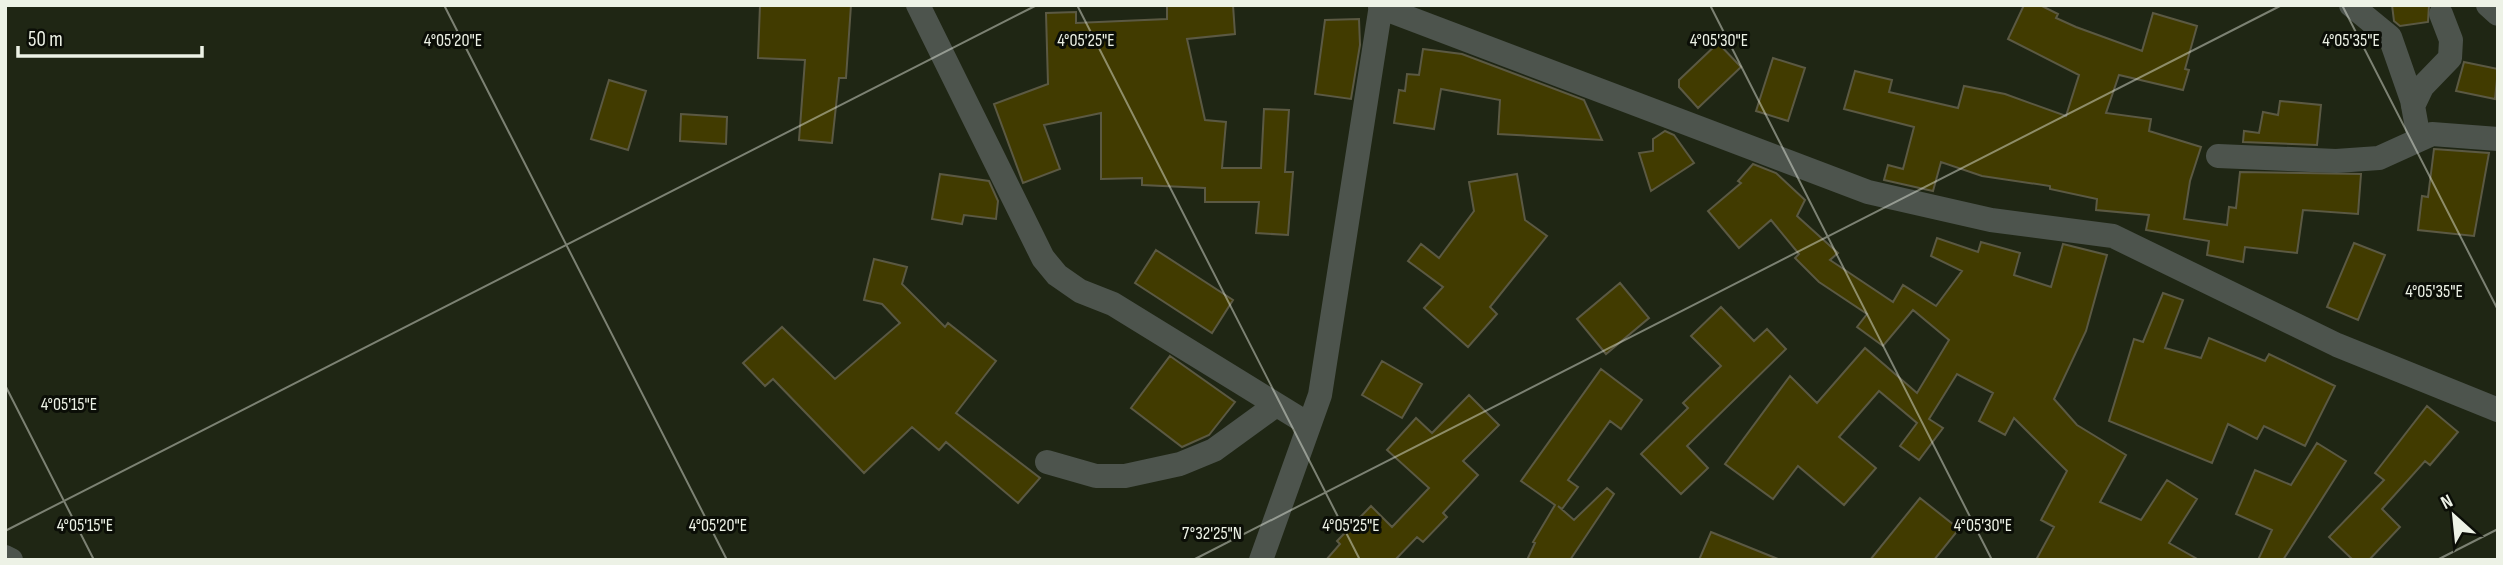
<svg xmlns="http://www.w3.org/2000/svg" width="2503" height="565" font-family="'Sofia Sans Condensed',sans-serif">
<rect width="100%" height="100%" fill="#1f2614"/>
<path fill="#413b00" stroke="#5b5943" stroke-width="2" d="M760,5H851L846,78H839L832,143L799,140L805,60L758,58Z
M1167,5H1233L1235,34L1187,39L1205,120L1226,122L1222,168H1261L1264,109L1289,110L1285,172H1293L1288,235L1256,233L1259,202H1205V188L1142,185V178L1101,179V113L1044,125L1060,169L1023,183L994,104L1048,84L1046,13L1076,12V23L1167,19Z
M2024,5H2040L2058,14L2056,18L2076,27L2142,51L2153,13L2197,26L2185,69L2189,70L2183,90L2119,75L2106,113L2151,119L2149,131L2201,147L2190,181L2184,219L2227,225L2229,207L2236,208L2240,172L2361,174L2358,214L2303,210L2297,253L2245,247L2243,262L2207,255L2209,241L2146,230L2149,215L2096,210L2097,199L2050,189V186L1982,176L1941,162L1933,191L1884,180L1888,165L1903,169L1914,127L1844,109L1855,71L1892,80L1889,92L1958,108L1964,86L2005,94L2066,116L2079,75L2008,39Z
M2392,5H2429L2428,22L2400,26L2394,21Z
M1359,19L1360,45L1351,99L1315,94L1325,20Z
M1718,43L1741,67L1698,108L1679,87V80Z
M1423,49L1462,54L1584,100L1602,140L1498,134L1500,100L1441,89L1434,129L1394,123L1399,90L1405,91L1407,74L1419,75Z
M1773,58L1805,68L1788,121L1756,111Z
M2464,62L2498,69L2495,99L2456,91Z
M609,80L646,91L628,150L591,139Z
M2280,101L2321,105L2317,145L2243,142L2244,131L2259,133L2263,112L2278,115Z
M681,114L727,117L726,144L680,141Z
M1665,131L1674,135L1694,163L1651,191L1639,153L1653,151V139Z
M2434,149L2489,153L2474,236L2418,230L2422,196L2428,197Z
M1753,164L1776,173L1805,200L1797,216L1838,253L1830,260L1893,302L1903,285L1936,306L1962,271L1931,256L1937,238L1978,252L1981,242L2020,253L2014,275L2051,287L2063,244L2107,255L2086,331L2054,399L2077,425L2126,455L2100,502L2141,520L2167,480L2197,499L2169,543L2199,560H2036L2054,527L2041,520L2067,471L2014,418L2005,435L1979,421L1993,393L1957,374L1929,419L1943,428L1919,460L1900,446L1917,423L1879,391L1839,437L1876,468L1844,505L1798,466L1773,499L1725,464L1790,376L1817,403L1865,348L1917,393L1949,340L1913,310L1883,346L1857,327L1867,314L1819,282L1795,258L1799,254L1771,220L1739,248L1708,211L1741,183L1738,181Z
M940,174L989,181L998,201L996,219L964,215L962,224L932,219Z
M1517,174L1525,220L1547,236L1490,307L1497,314L1468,347L1424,308L1443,287L1408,261L1421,244L1439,258L1474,211L1469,182Z
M2354,243L2385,255L2358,320L2327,307Z
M1156,250L1233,300L1212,333L1135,283Z
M874,259L907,267L902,284L945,327L948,323L996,361L956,413L1040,478L1018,503L946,442L939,450L912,427L864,473L773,379L765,386L743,363L782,327L835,379L900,323L882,304L864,300Z
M1620,283L1649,318L1606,354L1577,319Z
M2163,293L2183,300L2165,348L2201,358L2209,338L2265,361L2269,354L2335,386L2305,446L2264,426L2257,439L2228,424L2212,463L2109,421L2134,339L2143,342Z
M1721,307L1754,341L1767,329L1786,349L1687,446L1708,468L1681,494L1641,454L1688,408L1683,403L1721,366L1691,336Z
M1170,356L1235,402L1209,435L1182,447L1131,408Z
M1382,361L1422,384L1402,418L1362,395Z
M1601,369L1642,400L1621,429L1610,421L1568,480L1578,487L1562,509L1558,506L1574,520L1607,488L1614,494L1570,560H1527L1535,543L1533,542L1555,505L1521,481Z
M1469,395L1499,425L1463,461L1478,475L1443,513L1447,517L1423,542L1417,537L1395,560H1326L1340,544L1337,541L1371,506L1392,527L1429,488L1387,450L1416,418L1432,433Z
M2427,406L2458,432L2430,465L2425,461L2382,509L2400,527L2369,560H2353L2329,537L2384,480L2375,473Z
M2317,443L2346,461L2283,560H2258L2272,530L2236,514L2255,470L2291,485Z
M1920,498L1959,529L1934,560H1870Z
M1711,532L1778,559V560H1699Z"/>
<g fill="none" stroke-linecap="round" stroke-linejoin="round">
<path stroke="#4d544d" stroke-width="24" d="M918,5L1043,258L1057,275L1080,291L1113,304L1308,424
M2351,5L2390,37L2412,100L2419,139
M2488,5L2498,14
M1380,7L1868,192L1991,220L2113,236L2337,345L2498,410
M2413,106L2422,87L2450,58L2451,40L2441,14
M2218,156L2336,161L2379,158L2432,134L2498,139
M1047,462L1096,476H1125L1180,464L1214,450L1276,405
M5,557L11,560
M1261,560L1320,395L1381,5"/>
</g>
<path fill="none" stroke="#edf2e6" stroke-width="2" stroke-opacity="0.45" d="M444,5L727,560M1077,5L1360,560M1710,5L1992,560M2342,5L2498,310M5,385L94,560M5,531L1037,5M1193,560L2282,5M2437,560L2498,529"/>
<g font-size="18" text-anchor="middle" fill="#edf2e6" stroke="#0b0e07" stroke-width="6" stroke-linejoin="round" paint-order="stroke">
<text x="453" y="46">4°05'20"E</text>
<text x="1086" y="46">4°05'25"E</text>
<text x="1719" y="46">4°05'30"E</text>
<text x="2351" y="46">4°05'35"E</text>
<text x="2434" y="297">4°05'35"E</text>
<text x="69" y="410">4°05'15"E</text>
<text x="85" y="531">4°05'15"E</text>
<text x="718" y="531">4°05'20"E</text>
<text x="1351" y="531">4°05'25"E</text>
<text x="1983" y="531">4°05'30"E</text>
<text x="1212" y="539">7°32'25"N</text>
</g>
<rect width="2503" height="565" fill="none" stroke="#edf2e6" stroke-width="14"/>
<g transform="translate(2454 516) rotate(333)" stroke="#0b0e07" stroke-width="5" paint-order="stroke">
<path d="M0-5L12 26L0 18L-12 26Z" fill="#edf2e6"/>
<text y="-10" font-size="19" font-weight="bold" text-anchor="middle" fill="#edf2e6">N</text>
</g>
<path d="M18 46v10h184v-10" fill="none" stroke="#edf2e6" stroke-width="3.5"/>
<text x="28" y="46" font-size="21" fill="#edf2e6" stroke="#0b0e07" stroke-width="5" paint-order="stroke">50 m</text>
</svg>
